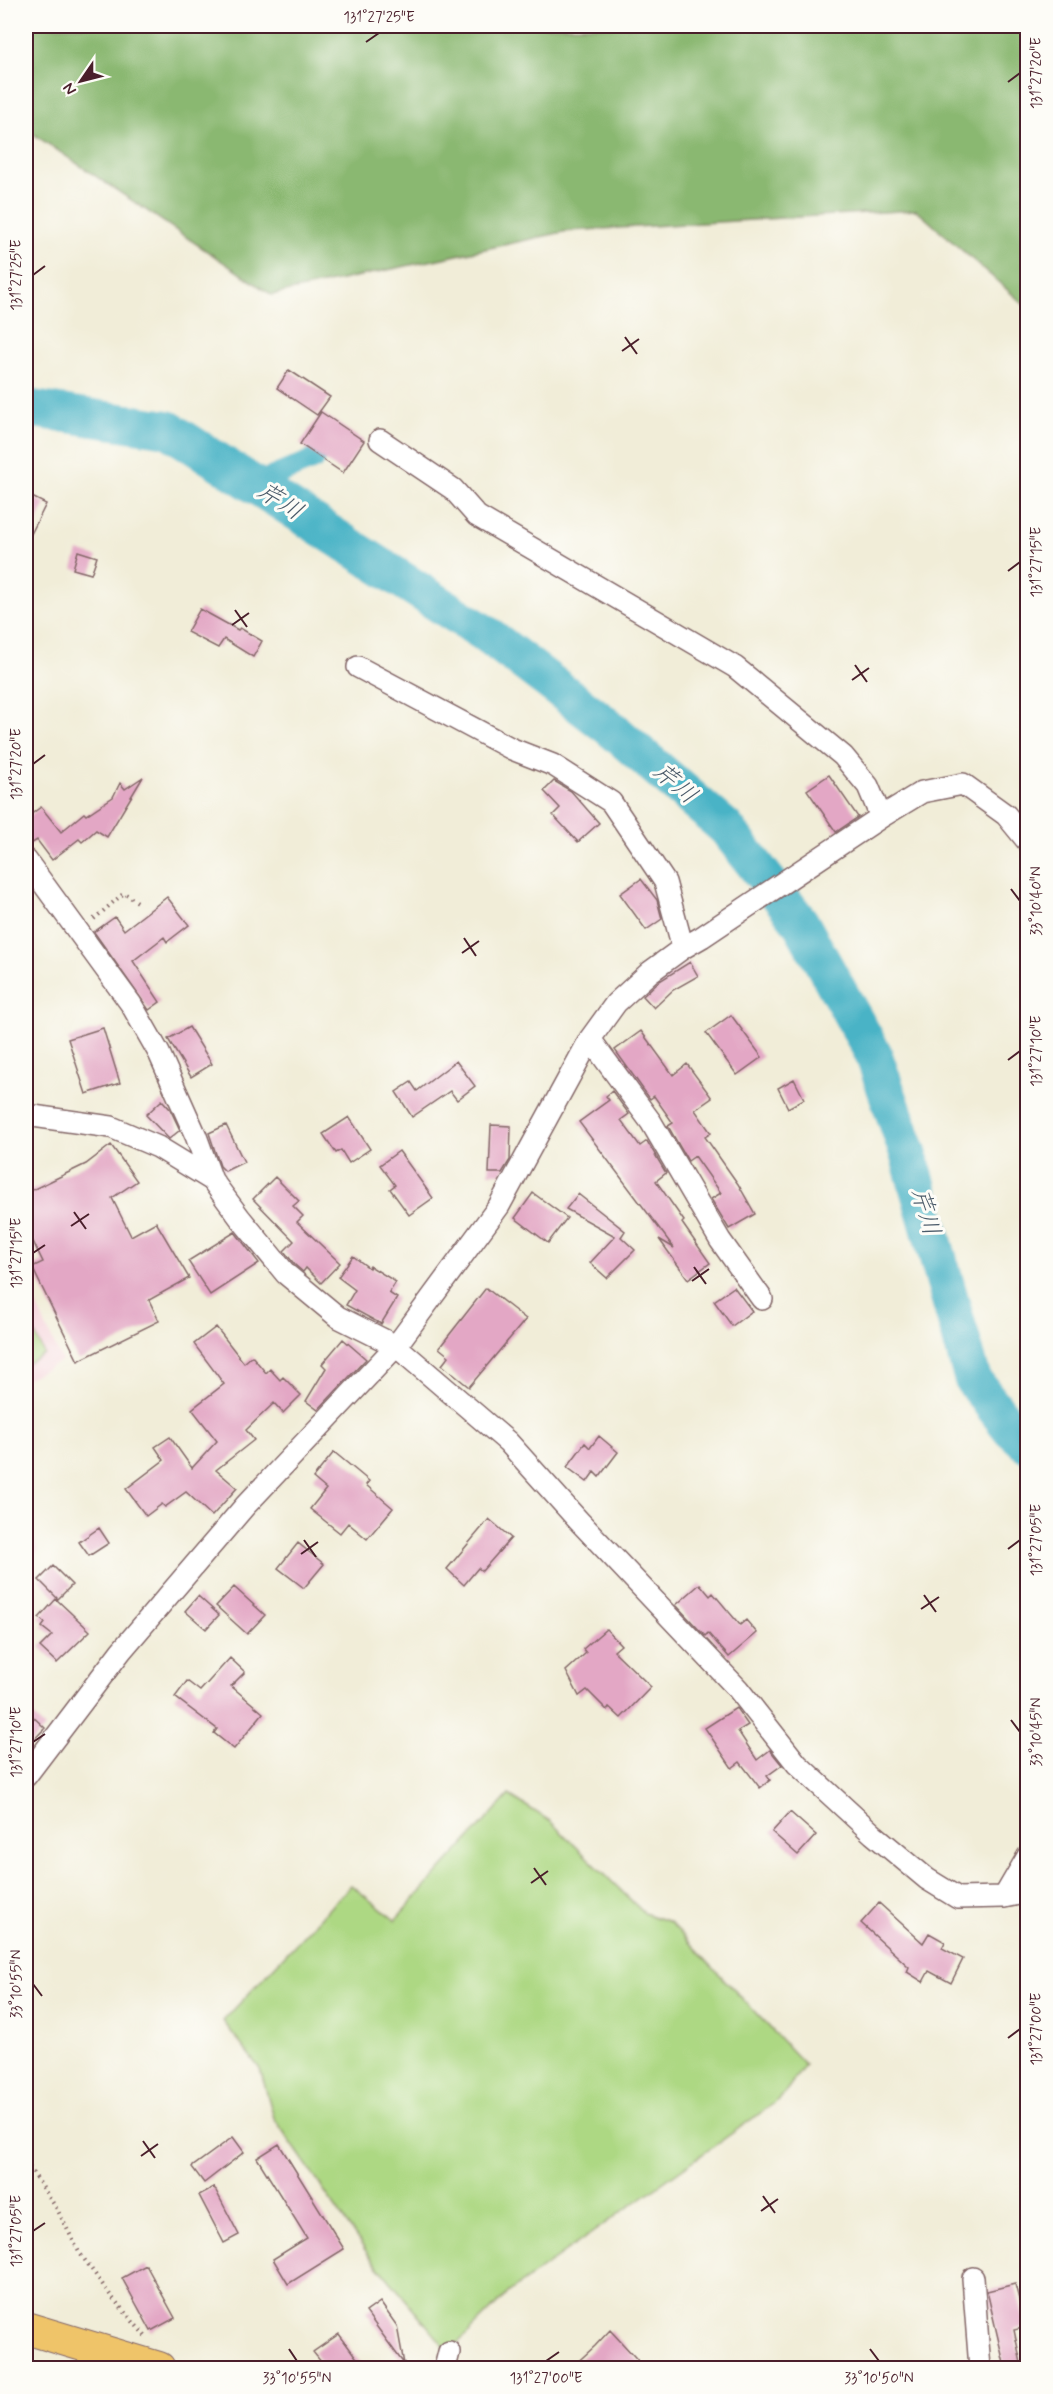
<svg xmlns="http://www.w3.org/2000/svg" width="1053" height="2394" font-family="Mynerve,'Klee One',sans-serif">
<rect width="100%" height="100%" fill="#fdfcf7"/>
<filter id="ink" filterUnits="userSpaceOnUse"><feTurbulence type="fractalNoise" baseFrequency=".0167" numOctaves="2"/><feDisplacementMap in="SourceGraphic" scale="12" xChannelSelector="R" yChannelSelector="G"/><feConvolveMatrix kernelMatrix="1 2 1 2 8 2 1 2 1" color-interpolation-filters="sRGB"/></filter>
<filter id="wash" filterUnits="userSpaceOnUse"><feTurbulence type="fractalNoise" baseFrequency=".008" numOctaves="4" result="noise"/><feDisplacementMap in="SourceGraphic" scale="24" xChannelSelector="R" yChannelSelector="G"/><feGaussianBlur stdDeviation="1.35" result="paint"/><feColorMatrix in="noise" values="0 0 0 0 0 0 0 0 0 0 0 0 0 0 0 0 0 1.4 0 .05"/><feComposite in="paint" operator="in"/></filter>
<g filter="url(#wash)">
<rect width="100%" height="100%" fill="#f1edd8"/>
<path fill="#f5cfd9" d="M26,1283L62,1361L26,1379Z
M26,1524L39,1551L26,1564Z"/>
<path fill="#add883" stroke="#7c7c57" stroke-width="1.5" d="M26,1314L44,1354L26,1364Z
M509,1795L550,1821L644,1913L670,1922L805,2065L780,2099L509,2292L449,2352L368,2254L274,2118L260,2069L223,2021L351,1885L395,1920Z"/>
<path fill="#8ab871" stroke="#6a6c4e" stroke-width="1.5" d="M26,26H1027V307L916,210L568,231L272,295L26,129Z"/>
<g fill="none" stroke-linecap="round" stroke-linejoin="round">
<path stroke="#49b3c6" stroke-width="21" d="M253,485L315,459"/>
<path stroke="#49b3c6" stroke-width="38" d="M26,408L168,429L489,636L609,727L726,828L800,922L873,1053L908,1153L973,1380L1011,1429L1028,1444"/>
</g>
<g id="blocks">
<path fill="#e3a7c5" d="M289,370L330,397L317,415L277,388Z
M321,412L364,441L343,473L300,444Z
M26,494L46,504L26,544Z
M78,551L97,557L91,574L73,569Z
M200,609L238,630L240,628L262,641L253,657L224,639L218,648L187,632Z
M829,775L858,817L836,832L807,790Z
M143,777L107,837L96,830L82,842L79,839L52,860L37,840L26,847V818L41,807L61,832L84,813L86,815L113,797L120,783L125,789Z
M554,781L571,791L599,823L578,842L553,815L560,808L544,791Z
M641,879L657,900L662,919L646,930L620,894Z
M167,897L189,925L167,942L164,937L133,961L160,1002L149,1010L94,932L115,917L124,930Z
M690,962L698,976L673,990L654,1008L643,996L658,982Z
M731,1015L762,1057L737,1075L706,1033Z
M189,1027L212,1064L191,1077L168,1039Z
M103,1028L120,1083L86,1094L68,1039Z
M641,1031L673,1075L687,1064L712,1098L695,1110L711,1133L705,1137L738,1184L755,1214L729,1229L711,1199L721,1193L695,1156L688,1161L668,1126L673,1123L654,1096L650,1099L615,1050Z
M456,1061L475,1086L457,1100L450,1091L412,1117L396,1092L411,1082L417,1091Z
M794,1079L804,1099L788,1108L778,1088Z
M612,1091L629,1114L621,1120L640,1146L647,1141L666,1173L656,1181L684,1221L682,1223L710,1263L688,1279L659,1239L674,1248L579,1122L609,1100L606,1096Z
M162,1100L170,1109L180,1130L169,1139L146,1115Z
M349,1117L370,1149L349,1163L341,1150L336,1153L323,1134Z
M226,1125L244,1162L225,1171L220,1166L209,1133Z
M491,1125L511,1126L510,1160L502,1173H489Z
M111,1145L137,1181L112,1198L131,1236L156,1222L189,1278L149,1300L159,1321L78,1361L32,1267L43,1262L26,1227V1193L86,1164Z
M399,1151L433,1198L409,1215L390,1189L395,1185L380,1165Z
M275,1177L299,1201L293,1206L303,1216L297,1222L340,1263L321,1283L306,1268L303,1272L295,1265L284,1251L294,1241L253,1199Z
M533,1193L567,1218L548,1243L515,1218Z
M578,1194L625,1231L621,1237L635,1250L607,1278L590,1263L615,1236L566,1209Z
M235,1232L259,1263L210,1295L188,1261Z
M353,1256L369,1268L370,1266L396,1282L389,1293L397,1298L381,1324L346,1305L355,1290L338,1277Z
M734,1287L752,1311L732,1326L714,1301Z
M486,1288L526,1319L469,1387L442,1365L449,1356L439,1348Z
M216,1327L244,1363L252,1356L266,1373L270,1369L280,1380L283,1377L301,1395L283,1413L274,1403L246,1430L254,1440L216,1470L237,1488L212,1516L186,1492L165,1507L162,1504L146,1516L126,1489L164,1460L155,1447L170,1437L192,1468L217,1441L192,1409L224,1384L194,1344Z
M343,1339L366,1359L318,1410L306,1401L326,1368L322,1364Z
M599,1436L618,1452L599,1477L594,1472L587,1482L567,1467L585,1443L590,1448Z
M334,1452L369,1481L366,1485L393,1508L367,1539L348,1523L340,1533L310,1509L326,1489L313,1478Z
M489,1519L511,1538L482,1571L478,1568L464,1585L447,1569Z
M99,1528L109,1543L89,1556L79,1542Z
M298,1543L324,1564L304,1588L278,1568Z
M53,1566L72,1585L58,1599L39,1580Z
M700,1584L710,1596L713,1593L740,1625L746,1620L757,1633L729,1657L708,1633L705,1636L676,1605Z
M234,1587L265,1615L247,1634L216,1606Z
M198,1596L219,1615L206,1629L185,1611Z
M56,1599L90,1631L57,1663L40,1647L52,1635L42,1627L45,1623L39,1618Z
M606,1629L621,1645L614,1651L651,1687L621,1718L609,1707L607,1710L587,1690L579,1696L566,1671L586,1653L583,1649Z
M230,1658L245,1672L231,1686L263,1713L234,1749L214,1733L217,1729L175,1697L187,1681L200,1691Z
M736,1708L748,1725L738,1731L757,1760L770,1750L782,1765L767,1776L770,1780L760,1788L740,1762L732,1768L705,1728Z
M26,1710L45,1728L26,1748Z
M790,1812L816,1835L798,1855L772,1832Z
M879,1903L923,1943L929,1933L945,1942L942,1948L963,1959L951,1983L929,1971L923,1982L907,1972L909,1967L861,1923Z
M233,2137L244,2152L204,2183L192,2167Z
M279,2144L344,2249L288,2284L273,2259L307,2238L257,2158Z
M214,2187L239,2235L224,2243L199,2195Z
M146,2265L175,2318L151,2331L122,2278Z
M1015,2284L1026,2327L1014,2330L1022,2368H1005L987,2291Z
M380,2302L397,2326L404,2364L366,2312Z
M610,2330L645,2368H571L595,2346Z
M339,2334L364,2368H326L313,2352Z"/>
</g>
</g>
<g filter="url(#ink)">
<use href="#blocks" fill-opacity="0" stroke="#846768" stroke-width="1.5"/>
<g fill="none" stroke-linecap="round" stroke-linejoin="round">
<defs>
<path id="minor" d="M380,440L453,489L477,516L735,667L843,756L868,786L881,817
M358,667L512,749L553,765L611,802L665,882L683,948
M26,860L131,1004L159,1053L196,1136L212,1180L240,1218L286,1274L338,1317L396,1346L508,1442L578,1520L738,1689L797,1764L873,1834L927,1879L958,1898L1004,1897L1028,1892
M590,1039L651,1122L720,1240L762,1299
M26,1115L111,1127L158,1147L212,1180
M26,1776L121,1651L245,1506L396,1346L499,1206L590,1039L616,1003L650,972L683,948L702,937L881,817L922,792L963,784L1006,815L1028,842
M1004,1897L1028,1856
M973,2278L980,2368
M445,2368L449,2352"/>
<path id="highway" d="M26,2328L159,2368"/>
</defs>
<use href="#minor" stroke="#846768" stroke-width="24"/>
<use href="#highway" stroke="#846768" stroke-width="34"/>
<path stroke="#846768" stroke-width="4" stroke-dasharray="1.5 4.5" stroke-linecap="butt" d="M94,919L124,893L139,903
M26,2162L57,2209L79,2252L111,2296L147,2338"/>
<use href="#minor" stroke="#fff" stroke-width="21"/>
<use href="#highway" stroke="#efc469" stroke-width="32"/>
</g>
</g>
<path fill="none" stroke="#4a1f2b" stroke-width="2" d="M366,42L379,33M1008,82L1020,73M33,275L45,266M625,337L637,354M622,351L639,339M1008,571L1020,562M235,610L247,627M232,625L249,613M855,665L867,682M852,680L869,668M33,764L45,755M1011,889L1020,901M464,938L476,956M462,953L479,941M1008,1060L1020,1051M74,1212L86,1229M71,1226L89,1214M33,1253L45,1245M694,1267L706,1284M692,1281L709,1269M304,1540L316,1557M1008,1549L1020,1540M301,1554L318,1542M924,1595L936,1612M921,1609L939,1597M1011,1720L1020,1732M33,1742L45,1734M534,1868L546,1885M531,1883L548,1871M33,1984L42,1996M1008,2038L1020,2029M143,2141L155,2158M141,2156L158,2144M763,2196L775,2213M761,2211L778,2199M33,2231L45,2223M289,2349L297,2361M870,2349L879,2361M546,2361L559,2352"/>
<g text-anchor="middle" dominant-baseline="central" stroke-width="6" stroke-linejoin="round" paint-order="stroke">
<g font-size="24" font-style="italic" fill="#4a5a69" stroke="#fdfcf7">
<text transform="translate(280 502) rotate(33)">芹川</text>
<text transform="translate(675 784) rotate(41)">芹川</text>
<text transform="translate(925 1212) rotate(74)">芹川</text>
</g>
</g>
<rect width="1053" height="2394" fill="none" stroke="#fdfcf7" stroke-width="66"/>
<g transform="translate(81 81) rotate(235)" stroke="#fdfcf7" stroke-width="4.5" paint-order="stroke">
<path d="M0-4.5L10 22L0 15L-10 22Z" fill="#4a1f2b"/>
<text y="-9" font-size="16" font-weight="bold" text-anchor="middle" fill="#4a1f2b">N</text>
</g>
<rect x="33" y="33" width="987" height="2328" fill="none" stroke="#4a1f2b" stroke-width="2"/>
<g font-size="15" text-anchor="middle" fill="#4a1f2b">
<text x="379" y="22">131°27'25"E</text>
<text transform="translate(1036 73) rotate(-90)" y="5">131°27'20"E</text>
<text transform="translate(16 275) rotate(-90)" y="5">131°27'25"E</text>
<text transform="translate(1036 562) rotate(-90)" y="5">131°27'15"E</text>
<text transform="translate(16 764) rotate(-90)" y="5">131°27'20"E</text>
<text transform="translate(1036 901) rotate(-90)" y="5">33°10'40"N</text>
<text transform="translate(1036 1051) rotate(-90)" y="5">131°27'10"E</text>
<text transform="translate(16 1253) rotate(-90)" y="5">131°27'15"E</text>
<text transform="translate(1036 1540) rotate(-90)" y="5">131°27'05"E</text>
<text transform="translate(1036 1732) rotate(-90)" y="5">33°10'45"N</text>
<text transform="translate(16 1742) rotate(-90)" y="5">131°27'10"E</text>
<text transform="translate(16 1984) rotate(-90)" y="5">33°10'55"N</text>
<text transform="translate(1036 2029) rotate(-90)" y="5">131°27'00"E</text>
<text transform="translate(16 2231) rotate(-90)" y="5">131°27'05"E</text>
<text x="297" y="2383">33°10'55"N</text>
<text x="546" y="2383">131°27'00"E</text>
<text x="879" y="2383">33°10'50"N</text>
</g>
</svg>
